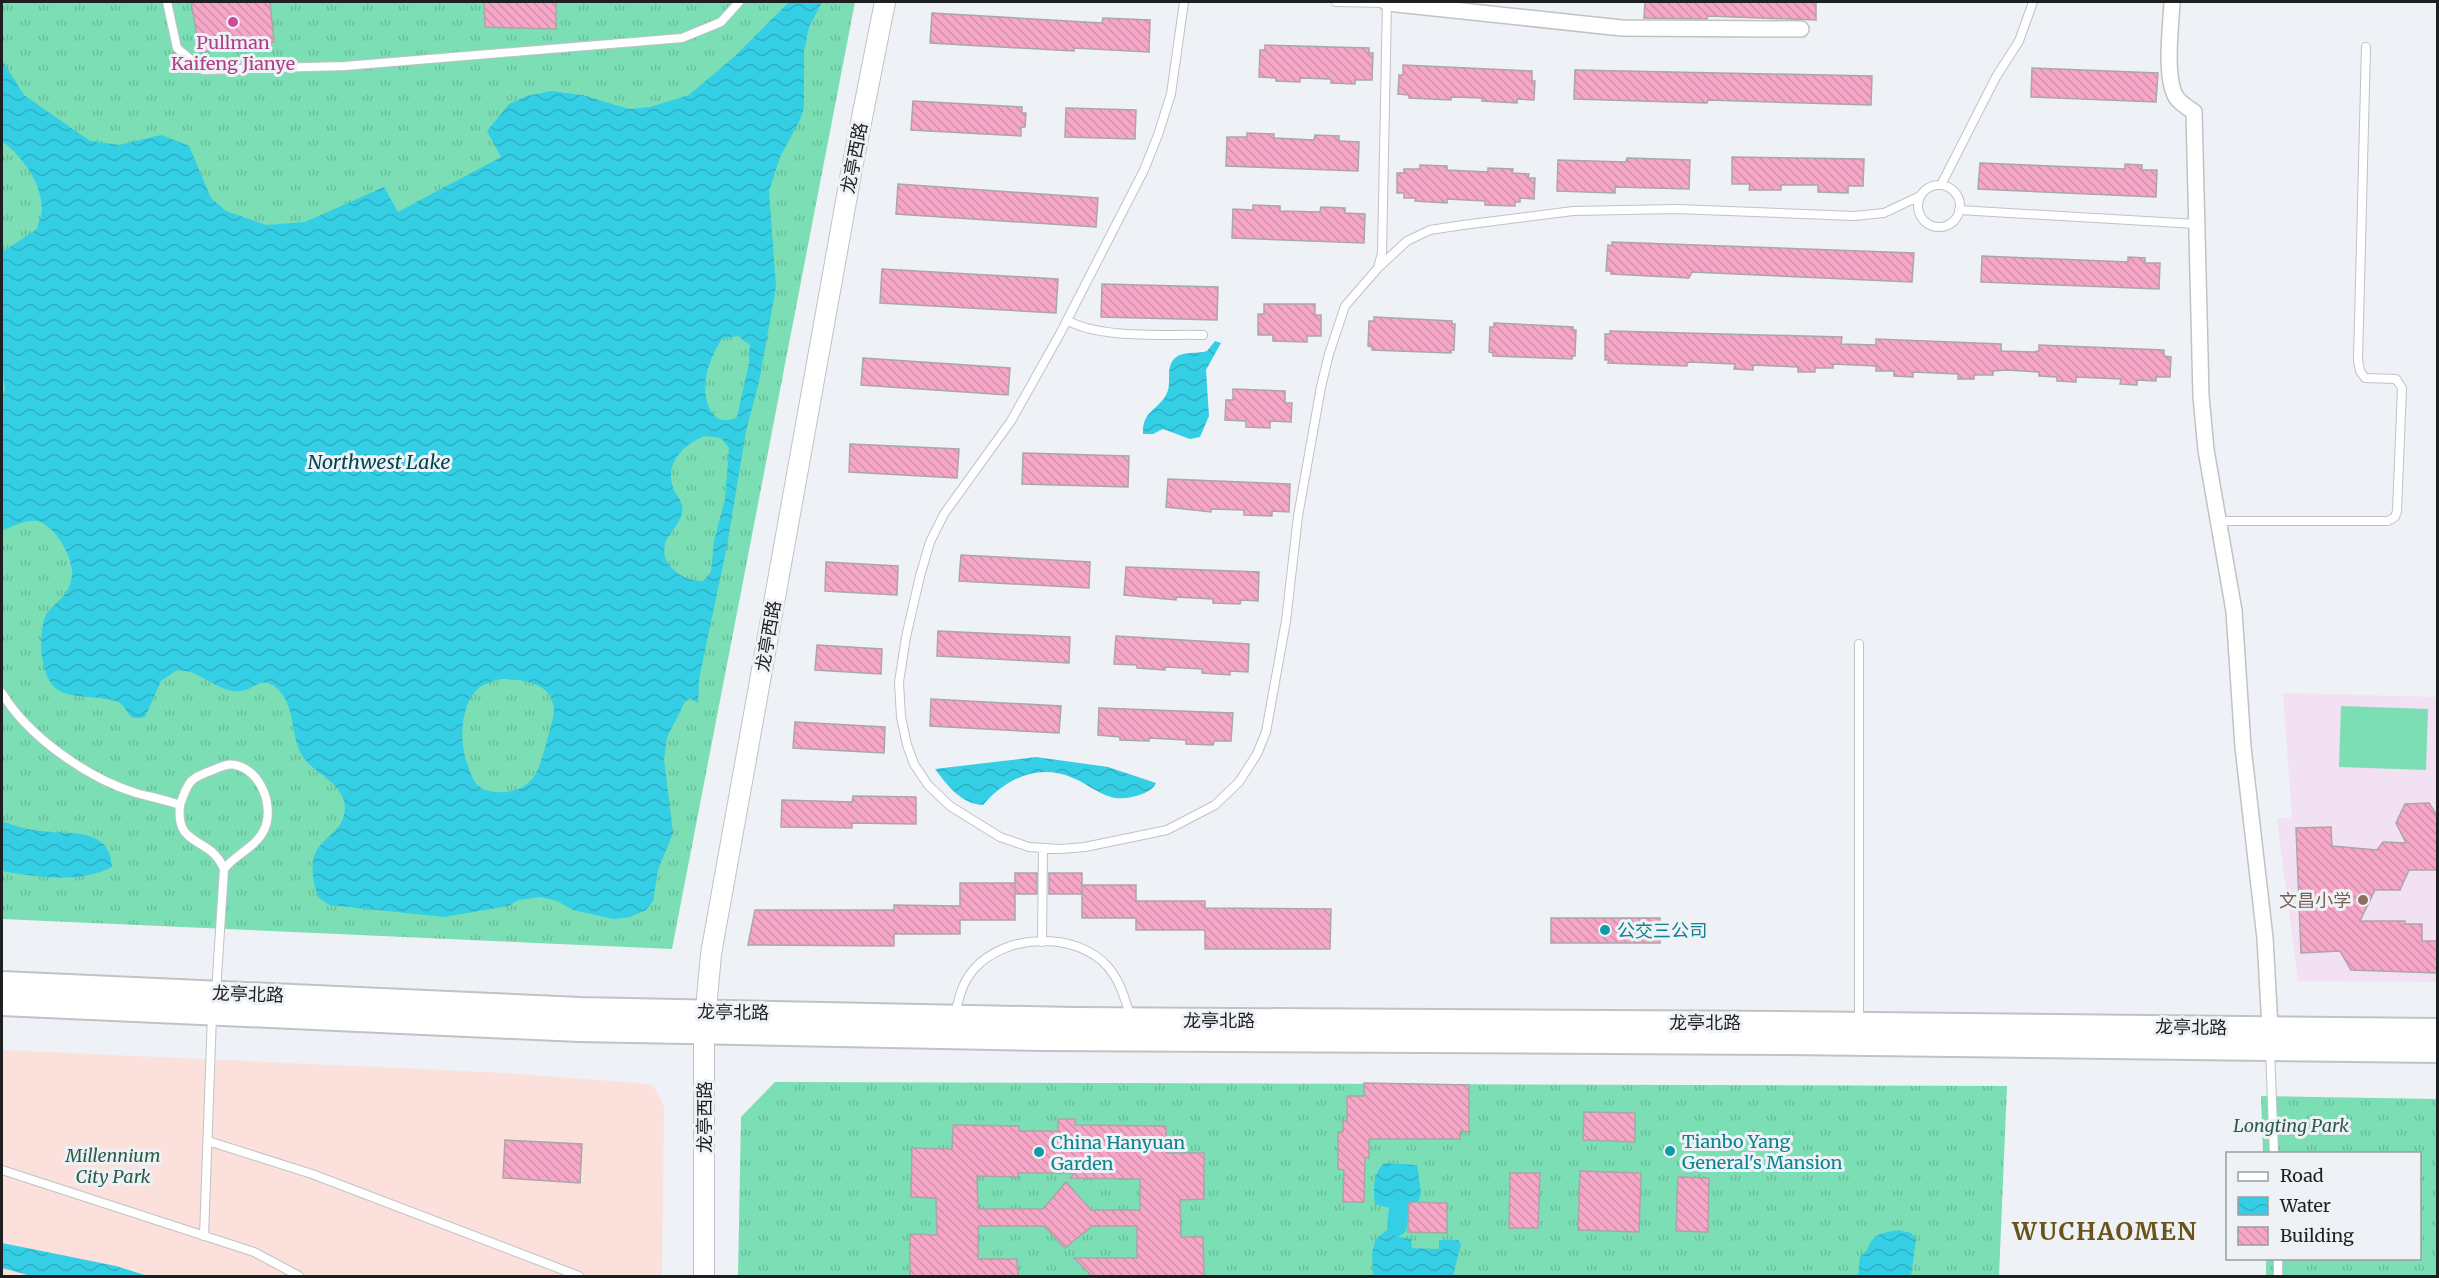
<svg xmlns="http://www.w3.org/2000/svg" width="2439" height="1278" font-family="Merriweather,'Noto Sans SC',serif">
<defs>
<pattern id="grass-tufts" width="24" height="20" patternUnits="userSpaceOnUse" patternTransform="scale(1.5)"><rect width="24" height="20" fill="#7bdeb4"/><path d="M3 7l-1-3M5 7V3M7 7l1-3M15 17l-1-3M17 17v-4M19 17l1-3" fill="none" stroke="#6abe9a"/></pattern>
<pattern id="water-waves" width="16" height="10" patternUnits="userSpaceOnUse" patternTransform="scale(1.5)"><rect width="16" height="10" fill="#34cee5"/><path d="M0 5q4-4 8 0t8 0" fill="none" stroke="#2eb0c4"/></pattern>
<pattern id="building-back-hatch" width="6" height="6" patternUnits="userSpaceOnUse" patternTransform="scale(1.5)"><rect width="6" height="6" fill="#f6a7c7"/><path d="M-1 5l2 2M0 0l6 6M5-1l2 2" fill="none" stroke="#d28fab"/></pattern>
</defs>
<rect width="100%" height="100%" fill="#eef1f5"/>
<path fill="#fbe0db" d="M2,1050L506,1073L649,1084L656,1090L664,1107L662,1276H2Z"/>
<path fill="#f2e1f2" d="M2283,693L2437,697V982L2298,981L2277,819L2292,817Z"/>
<path fill="url(#grass-tufts)" d="M2,2H855L672,949L2,919Z
M775,1082L2007,1086L1999,1276H738L741,1117Z
M2261,1096L2437,1099V1276H2266V1259L2420,1258V1154L2263,1153Z"/>
<path fill="#7bdeb4" d="M2341,706L2428,709L2426,770L2339,767Z"/>
<path fill="url(#water-waves)" fill-rule="evenodd" d="M789,2H822L809,27L804,52V108L800,120L780,157L769,191L776,287L759,382L746,431L727,546L699,679L698,703L690,698L685,702L667,737L664,759L673,833L658,870L653,901L646,910L630,917L613,919L573,910L557,901L540,897L519,900L508,906L444,917L329,905L318,897C297,833 343,845 345,808C345,784 315,774 303,757C289,735 297,703 274,686C261,676 254,690 241,691C224,693 210,680 195,674C190,671 183,671 177,670L161,681L145,717C125,721 131,712 120,703C115,699 105,699 98,698C87,696 72,697 62,692C39,683 38,636 45,617C51,603 69,599 72,576C74,558 55,525 37,521C26,519 12,527 2,530V397L5,389L2,370V252L37,229C38,223 42,216 42,210C42,183 22,156 2,141V60L24,95L90,141L119,145L161,135L189,146L211,198L226,211L266,225L305,222L384,187L398,212L501,157L487,131L509,104L527,96L551,91L582,95L629,109L650,107L689,95L734,57ZM738,336L750,345L749,363L737,417C711,431 702,397 706,377C709,363 714,350 723,338ZM705,436L721,438L729,448L725,499L714,541L711,572L703,581C683,582 657,564 666,541C670,532 680,523 682,513C685,501 674,495 672,484C666,461 686,443 705,436ZM501,679C522,679 553,682 554,710C554,718 550,728 548,737C544,750 541,768 532,779C521,793 496,796 481,788C472,782 470,770 466,760C459,739 461,702 480,687C486,683 495,681 501,679Z
M1215,341L1221,343L1206,370L1209,416L1200,437L1190,439L1163,429L1153,434H1143C1142,411 1157,411 1166,395C1173,383 1164,369 1175,358C1182,351 1197,354 1207,351Z
M1036,757L1108,767L1156,783C1151,795 1123,801 1111,797C1097,793 1086,783 1073,778C1039,763 1006,778 983,805C961,804 947,785 935,769Z
M2,821C14,826 28,830 42,831C60,834 86,830 101,842C109,848 111,858 112,867C78,884 38,877 2,871Z
M1384,1163L1417,1165L1421,1193L1418,1203C1404,1210 1389,1209 1375,1204C1373,1190 1373,1174 1384,1163Z
M1392,1226H1397L1399,1237L1411,1239L1412,1248L1439,1249V1240H1458L1461,1244L1453,1276H1373L1372,1253L1376,1239Z
M1898,1230L1911,1233L1916,1239L1911,1276H1858L1860,1256C1869,1252 1867,1246 1873,1239C1879,1232 1890,1232 1898,1230Z
M2,1243L116,1266L148,1276H31L2,1268Z"/>
<g fill="none" stroke-linecap="round" stroke-linejoin="round">
<path stroke="#34cee5" stroke-width="20" d="M1397,1226L1399,1208"/>
</g>
<path fill="url(#building-back-hatch)" stroke="#aba6a7" stroke-width="1.5" fill-rule="evenodd" d="M191,2H270L274,42L200,52Z
M484,2H556V29L485,27Z
M1645,2H1816V20L1708,16L1707,19L1644,18Z
M932,13L1102,23L1103,18L1150,20L1149,52L1074,48V51L930,43Z
M1265,45L1369,48V53H1373L1372,80H1355V84L1331,83V79L1300,78V82L1276,81V78L1259,77L1260,50H1265Z
M1403,65L1532,71V81H1535L1534,100L1517,99V103L1482,101V98L1451,97V100L1409,98V95L1398,94L1399,75H1403Z
M2032,68L2158,73L2156,102L2031,97Z
M1575,70L1872,76L1871,105L1708,100L1707,103L1574,99Z
M913,101L1022,107V113H1026L1025,127H1021V136L911,130Z
M1066,108L1136,110L1135,139L1065,137Z
M1247,133L1274,134V138L1314,140L1315,135L1339,136V141L1359,142L1358,171L1226,166L1227,137H1247Z
M1732,157L1864,159L1863,186H1848V193L1818,192V185H1781V190H1749L1750,184H1732Z
M1627,158L1690,160L1689,189L1615,187V193L1557,191L1558,160L1626,162Z
M1980,163L2125,169V164L2142,165V170H2157L2156,197L1978,189Z
M1420,165L1447,166V170L1488,172V168L1513,169L1512,173L1529,174L1528,178H1535L1534,199L1520,198V202H1515V206L1485,205V201L1447,199V203L1415,201L1416,198H1404V193H1397V173H1404V169H1420Z
M898,184L1098,198L1096,227L896,214Z
M1253,205L1280,206V211L1320,212L1321,207L1345,208V213L1365,214L1364,243L1232,238L1233,209L1253,210Z
M1612,242L1914,253L1912,282L1692,272L1689,278L1611,274V271H1606L1608,245L1612,246Z
M1982,256L2128,262V257L2145,258V263H2160L2159,289L1981,282Z
M882,269L1058,279L1056,313L880,303Z
M1102,284L1218,287L1217,320L1101,317Z
M1264,304H1315V315H1321V336H1307V342L1273,341V335H1258V314H1264Z
M1374,317L1452,321V324H1455L1454,350H1451V353L1372,350V347L1368,346L1369,321H1374Z
M1494,323L1573,327V330H1576L1575,356H1572V359L1493,356V353L1489,352L1490,327H1494Z
M1610,331L1842,337L1841,344L1876,345V339L2001,344V351L2033,352L2039,351V345L2164,350V356L2171,357L2170,377H2156V381L2137,380V385L2120,384L2121,379L2076,377V382L2057,381V377L2039,376V372L2007,370L1993,371V375H1974V379H1958V374L1913,372V377L1894,376V371H1876V366L1833,364V368H1815V372H1798V367L1753,365V370L1734,369L1735,364L1690,362L1687,363V366L1608,363L1609,360H1605V334H1610Z
M863,358L1010,368L1008,395L861,385Z
M1233,389L1285,391V403H1292L1291,422L1270,421V428L1246,427V421L1225,420L1226,400H1233Z
M850,444L959,449L957,478L849,472Z
M1023,453L1129,456L1128,487L1022,484Z
M1168,479L1290,484L1289,512L1272,511V516L1244,515V510L1211,509V512L1166,507Z
M961,555L1090,562L1089,588L959,581Z
M826,562L898,566L897,595L825,591Z
M1126,567L1259,572L1258,601L1241,600L1240,604L1213,603V599L1176,597V600L1124,595Z
M938,631L1070,637L1069,663L937,656Z
M1116,636L1249,644L1248,672L1230,671V675L1202,673V669L1165,667V670L1137,668V665L1114,664Z
M817,645L882,649L881,674L815,670Z
M931,699L1061,706L1059,733L930,726Z
M1099,708L1233,713L1231,741H1214L1213,745L1186,744V740L1149,738V741L1120,740V737L1098,735Z
M795,722L885,727L884,753L793,748Z
M853,796L916,797V824L852,823V828L781,827L782,800L852,802Z
M2429,803L2438,817V870H2409L2400,890H2375L2360,921H2405V924H2422V941H2438V973L2351,970L2340,951L2301,953L2296,828L2331,827L2332,846L2377,850L2383,842L2406,843L2396,823L2405,804Z
M1015,873H1037V894H1015Z
M1049,873H1082V894H1049Z
M960,883H1015V920H960V934H894V946L748,945L755,910H894V905L960,906Z
M1082,885H1136V901H1205V908L1331,909L1330,949H1205V930H1136V918H1082Z
M1551,918H1660V943H1551Z
M1364,1083L1469,1085V1132L1460,1131V1139H1369V1158H1365L1364,1202H1343L1344,1170L1338,1169V1132H1343V1121H1347V1096H1364Z
M1584,1112L1635,1113V1142L1583,1140Z
M1058,1119H1075V1125L1166,1126V1153H1204V1199L1180,1200L1181,1237H1203L1204,1276H1092L1074,1258H1137V1226H1092L1065,1248L1044,1226H978V1259H1017L1018,1276H910V1234L937,1235L936,1198L911,1197L912,1148L952,1149L953,1125L1019,1126V1131H1058ZM1018,1173H1075L1070,1178L1140,1179V1210H1091L1066,1182L1043,1209H978L977,1176L1018,1177Z
M505,1140L582,1144L580,1183L503,1178Z
M1580,1171L1641,1173L1639,1232L1578,1230Z
M1510,1173H1540L1538,1228H1509Z
M1678,1177L1709,1178L1708,1232L1676,1231Z
M1409,1202L1447,1203V1233L1408,1232Z"/>
<g fill="none" stroke-linecap="round" stroke-linejoin="round">
<defs>
<path id="service" d="M167,2L177,48L203,70L345,66L682,38L721,22L739,2
M1184,2L1171,94L1158,135L1144,170L1061,332L1011,421L944,514L930,542L920,576L906,637L899,682L901,717L907,745L914,764L928,785L950,806L1000,837L1029,847L1060,849L1085,847L1167,830L1215,805L1239,782L1257,754L1266,732L1286,621L1298,516L1321,387L1329,354L1345,306L1378,268L1382,253L1387,3L1336,2
M1941,185L1996,77L2019,41L2033,2
M1918 206a21 21 0 1 1 42 0a21 21 0 1 1-42 0Z
M1959,210L2196,224
M1379,267L1407,241L1430,230L1463,225L1573,211L1677,209L1854,216L1884,213L1920,196
M1067,320C1098,339 1166,334 1203,335
M2218,521H2388L2395,517L2397,511L2402,388L2396,379L2365,378L2360,371L2358,360L2366,47
M1859,644V1020
M2,693C28,736 87,778 136,793C151,797 166,800 180,805C175,849 210,835 224,869L216,992
M180,805C188,781 190,778 213,770C220,767 228,763 235,765C261,770 275,807 264,830C256,847 236,854 224,869
M1042,942L1043,848
M955,1015C959,997 962,983 974,969C1006,933 1077,931 1108,967C1121,982 1125,1000 1131,1018
M2270,1050L2274,1154
M208,1141L312,1174L579,1276
M2,1170L254,1252L299,1276
M204,1236L212,1015
M2278,1258V1276"/>
<path id="minor" d="M2172,2C2171,26 2164,76 2176,97C2180,103 2188,108 2194,112L2201,396L2206,450L2234,611L2243,747L2265,938L2270,1028
M1387,3L1622,28L1801,29"/>
<path id="tertiary" d="M704,1276V1032L711,954L852,168L885,2"/>
<path id="secondary" d="M2,983L580,1009L1073,1019L1779,1023L2438,1030
M2,1004L579,1030L1045,1039L1788,1043L2438,1051"/>
</defs>
<use href="#service" stroke="#c0c2c6" stroke-width="10"/>
<use href="#minor" stroke="#c0c2c6" stroke-width="18"/>
<use href="#tertiary" stroke="#c0c2c6" stroke-width="22"/>
<use href="#secondary" stroke="#c0c2c6" stroke-width="26"/>
<use href="#service" stroke="#fff" stroke-width="8"/>
<use href="#minor" stroke="#fff" stroke-width="15"/>
<use href="#tertiary" stroke="#fff" stroke-width="20"/>
<use href="#secondary" stroke="#fff" stroke-width="22"/>
</g>
<circle fill="#d1479c" stroke="#eef1f5" stroke-width="2" cx="233" cy="22" r="6"/>
<circle fill="#8d6e63" stroke="#eef1f5" stroke-width="2" cx="2363" cy="900" r="6"/>
<g fill="#0f9aa8" stroke="#eef1f5" stroke-width="2">
<circle cx="1605" cy="930" r="6"/>
<circle cx="1670" cy="1151" r="6"/>
<circle cx="1039" cy="1152" r="6"/>
</g>
<g text-anchor="middle" dominant-baseline="central" stroke-width="6" stroke-linejoin="round" paint-order="stroke">
<g font-size="18" fill="#b23c85" stroke="#eef1f5">
<text x="233" y="42">Pullman<tspan x="233" dy="21">Kaifeng Jianye</tspan></text>
</g>
<g font-size="18" fill="#1e1f20" stroke="#eef1f5">
<text transform="translate(854 158) rotate(-79)">龙亭西路</text>
<text transform="translate(768 636) rotate(-80)">龙亭西路</text>
<text transform="translate(248 994) rotate(2)">龙亭北路</text>
<text transform="translate(733 1012) rotate(1)">龙亭北路</text>
<text x="1219" y="1020">龙亭北路</text>
<text x="1705" y="1022">龙亭北路</text>
<text transform="translate(2191 1027) rotate(1)">龙亭北路</text>
<text transform="translate(704 1117) rotate(-90)">龙亭西路</text>
</g>
<g font-size="18" fill="#785e54" stroke="#eef1f5" text-anchor="end">
<text x="2351" y="900">文昌小学</text>
</g>
<g font-size="18" fill="#0d838f" stroke="#eef1f5" text-anchor="start">
<text x="1617" y="930">公交三公司</text>
<text x="1682" y="1141">Tianbo Yang<tspan x="1682" dy="21">General's Mansion</tspan></text>
<text x="1051" y="1142">China Hanyuan<tspan x="1051" dy="21">Garden</tspan></text>
</g>
<g font-size="18" font-style="italic" fill="#2c5c48" stroke="#eef1f5">
<text x="2291" y="1125">Longting Park</text>
<text x="113" y="1155">Millennium<tspan x="113" dy="21">City Park</tspan></text>
</g>
<g font-size="20" font-style="italic" fill="#024750" stroke="#eef1f5">
<text x="379" y="461">Northwest Lake</text>
</g>
<g font-size="24" font-weight="bold" letter-spacing="1.5" fill="#6a5319" stroke="#eef1f5">
<text x="2105" y="1231">WUCHAOMEN</text>
</g>
</g>
<rect width="2439" height="1278" fill="none" stroke="#1e1f20" stroke-width="6"/>
<rect x="2226" y="1152" width="195" height="108" fill="#eef1f5" stroke="#9b9da0" stroke-width="1.5"/>
<rect x="2238" y="1172" width="30" height="9" fill="#ffffff" stroke="#9b9da0" stroke-width="1.5"/>
<text x="2280" y="1182" font-size="18" fill="#1e1f20">Road</text>
<rect x="2238" y="1197" width="30" height="18" fill="url(#water-waves)" stroke="#9b9da0" stroke-width="1.5"/>
<text x="2280" y="1212" font-size="18" fill="#1e1f20">Water</text>
<rect x="2238" y="1227" width="30" height="18" fill="url(#building-back-hatch)" stroke="#9b9da0" stroke-width="1.5"/>
<text x="2280" y="1242" font-size="18" fill="#1e1f20">Building</text>
</svg>
